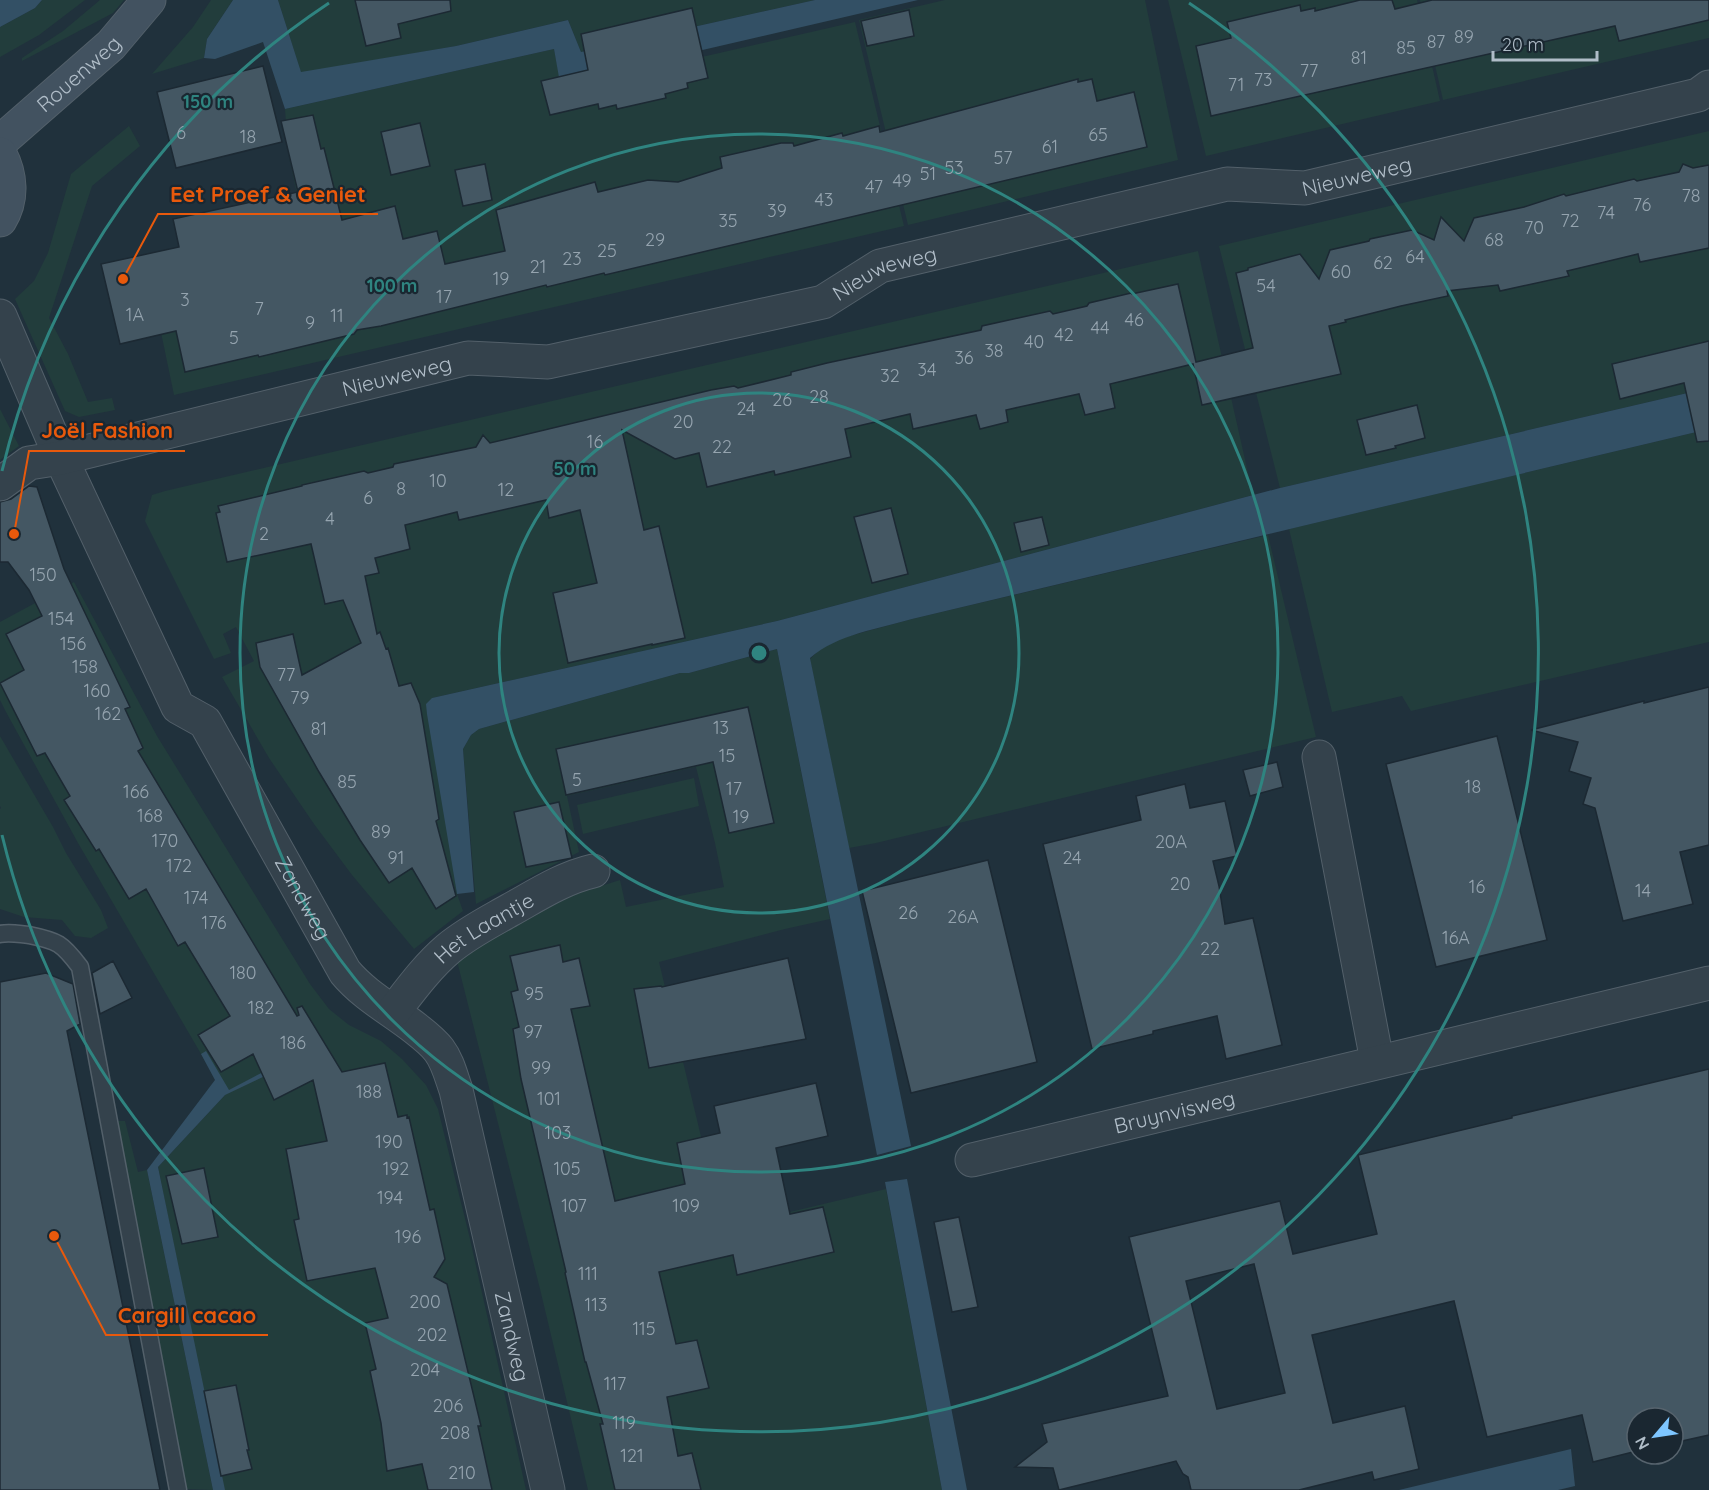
<svg xmlns="http://www.w3.org/2000/svg" width="1709" height="1490" font-family="Quicksand,sans-serif">
<rect width="100%" height="100%" fill="#20313c"/>
<path fill="#223d3c" d="M42,0H85L39,35L0,57V27L35,8Z
M100,0H124L113,13L22,61V58L63,31Z
M211,0H233L207,39L204,58L152,74L193,27Z
M278,0H815L581,52L568,20L456,46L301,73Z
M945,0H1145L1178,160L908,225L859,20Z
M1168,0H1417L1440,101L1206,156Z
M1420,0H1709V38L1443,100Z
M855,22L904,226L174,395L146,260L303,223L288,152L285,109L554,49L562,89Z
M129,126L140,146L92,186L49,318L68,354L88,402L112,398L115,410L79,417L65,411L15,299L34,281L48,253L71,174Z
M1709,131V388L1280,488L1219,246Z
M1198,251L1253,495L777,621L432,698L457,894L463,911L414,949L352,875L314,824L269,758L222,677L254,661L236,627L223,634L231,653L214,659L145,521L152,495L165,491Z
M0,409L19,446L0,460Z
M1709,429V642L1411,711L1402,696L1332,712L1289,529Z
M1268,535L1316,737L876,843L849,848L810,659L820,649L842,638L912,619Z
M74,582L157,736L310,984L329,1009L349,1025L381,1041L402,1059L426,1085L438,1109L470,1239L526,1490H223L158,1167L225,1095L78,843L6,712L0,700V622Z
M777,649L830,919L785,929L659,962L723,1228L886,1189L942,1490H588L540,1289L457,961L487,938L576,894L620,880L626,907L724,887L715,843L696,767L567,796L579,852L476,904L463,749L471,735L479,729L680,673H689Z
M0,736L53,827L66,853L101,910L108,928L91,938L75,936L62,920L24,917L0,909V809L1,808L0,806Z
M694,778L699,806L583,834L577,805Z
M113,1121H125L138,1172L147,1170L213,1490L186,1489Z"/>
<path fill="#335065" d="M0,0H42L35,8L0,27Z
M233,0H278L301,72L456,46L568,20L581,52L815,0H918L560,83L554,49L285,109L263,42L215,59L204,58L207,39Z
M1709,388V429L912,619C878,629 838,634 810,658L911,1146L877,1155L777,649L689,673H680L479,729L471,735L463,749L474,892L457,894L427,714L426,704L432,698L777,621L1280,488Z
M206,1051L229,1090L267,1070L269,1074L225,1095L158,1167L225,1490H213L147,1170L215,1080L201,1054Z
M907,1179L967,1490H942L885,1182Z
M1571,1449L1575,1486L1558,1490H1399Z"/>
<path fill="#445763" stroke="#1c2933" stroke-width="1.5" fill-rule="evenodd" d="M355,0H450L451,11L398,24L401,38L366,46Z
M1360,0H1392L1395,9L1432,0H1709V20L1619,41L1615,26L1211,116L1196,46L1231,38L1227,22L1300,5L1301,11L1315,8V11Z
M692,8L708,78L687,83L688,88L665,94L666,98L617,109L616,105L599,109L598,104L550,115L541,81L588,70L581,34Z
M909,10L914,36L867,46L861,21Z
M263,66L282,142L176,168L157,92Z
M1078,79V82L1092,79L1097,101L1134,92L1147,147L605,275L604,273L547,287L546,285L381,326L357,330L354,334L259,357L258,355L185,372L176,331L120,344L101,264L179,247L173,219L298,192L281,121L313,115L321,149L324,148L342,220L395,206L403,239L437,231L445,264L505,251L496,210L595,182L598,192L648,180L678,182L722,168L720,157L781,143H793L794,146L842,133L843,136L879,126L880,132Z
M420,123L430,166L391,175L381,132Z
M485,164L492,200L463,206L455,170Z
M1683,164L1693,168L1709,165V248L1640,262L1638,254L1567,271L1569,276L1500,291L1498,285L1447,291L1448,296L1401,306L1345,320L1346,322L1329,326L1341,374L1202,405L1193,364L1110,384L1115,408L1085,415L1079,394L1006,410L1008,422L980,429L976,415L913,429L910,414L845,429L851,457L775,475L774,471L707,487L699,453L675,459L622,430L644,530L659,526L685,638L652,645V644L568,663L553,593L597,583L580,510L549,518L546,500L459,520L457,512L405,525L410,549L375,558L379,573L365,576L377,634L380,632L386,649L388,648L399,686L411,683L420,704L439,819L436,821L456,896L436,909L412,868L389,883L360,840L319,772L260,667L256,643L293,634L302,675L361,643L343,600L325,604L311,544L227,562L216,513L220,512L218,506L302,486V485L364,471L368,473L393,467L394,464L476,447L483,435L490,443L711,390L734,386L738,388L791,375V372L827,363L981,330L982,326L1050,311L1053,314L1087,306L1089,303L1131,293L1132,294L1178,284L1196,362L1253,348L1236,273L1248,270V268L1300,254L1319,279L1330,250L1369,241L1370,239L1412,230L1434,240L1441,217L1464,241L1474,218L1524,207L1564,194L1566,196L1634,179L1637,181L1679,172Z
M1709,341V441L1697,442L1684,383L1620,399L1612,364Z
M1417,405L1425,438L1395,446L1396,448L1366,455L1357,420Z
M29,486L37,487L64,569L130,707L125,709L143,748L138,751L297,1016L299,1015L297,1008L302,1006L342,1072L385,1063L398,1117L407,1115V1118L409,1117L430,1210L434,1209L445,1259L434,1277L447,1284L481,1426H478L492,1490H428L422,1464L387,1471L381,1423L370,1371L376,1369L365,1323L388,1318L375,1268L307,1281L294,1220L299,1219L286,1149L327,1141L313,1080L274,1100L253,1054L221,1072L198,1035L230,1016L185,942L178,946L146,889L129,899L99,849L96,851L64,800L70,796L45,753L37,756L0,683L24,670L6,634L42,616L29,590L8,562H0V502L11,499Z
M891,508L908,574L872,583L854,517Z
M1042,517L1049,545L1021,552L1014,523Z
M1709,687V845L1680,852L1693,904L1623,921L1595,808L1583,804L1591,778L1569,771L1578,742L1531,730L1644,701V703Z
M748,707L774,823L729,833L713,762L566,795L556,749Z
M1497,736L1547,940L1436,967L1386,764Z
M1277,762L1283,787L1250,796L1243,770Z
M1185,784L1190,808L1225,801L1237,856L1213,861L1219,886L1225,924L1253,918L1282,1045L1226,1059L1217,1016L1153,1031V1034L1092,1049L1043,844L1141,820L1136,796Z
M559,802L572,858L526,867L514,812Z
M988,860L1037,1062L911,1093L862,891Z
M560,945L563,962L579,958L590,1006L571,1009L615,1201L685,1184L677,1143L720,1133L714,1106L816,1083L828,1136L776,1148L790,1214L823,1207L834,1252L737,1275L733,1255L659,1272L676,1344L697,1340L709,1388L667,1397L678,1456L692,1453L701,1490H615L600,1424H603L586,1362H585L565,1273L566,1272L521,1079L513,1029L519,1027L511,992L518,990L510,956Z
M788,958L806,1039L649,1068L634,989L661,986L662,987Z
M113,961L132,998L100,1014L92,973Z
M46,973L73,984L80,1024L67,1031L160,1490H0V982Z
M1709,1069V1435L1673,1443V1418H1637V1451L1593,1462L1582,1415L1487,1437L1454,1301L1312,1335L1333,1423L1405,1406L1419,1469L1374,1480L1372,1472L1299,1490H1191L1188,1477L1183,1474L1176,1461L1059,1490L1053,1468L1015,1467L1047,1442L1042,1424L1168,1396L1129,1237L1280,1201L1293,1254L1377,1234L1358,1155L1512,1118V1116ZM1254,1264L1285,1393L1217,1409L1186,1281Z
M204,1168L218,1237L182,1244L166,1176Z
M959,1217L978,1307L952,1312L934,1222Z
M236,1385L249,1450H247L252,1469L221,1476L204,1391Z"/>
<g fill="none" stroke-linecap="round" stroke-linejoin="round">
<defs>
<path id="service" d="M0,934C10,932 18,934 29,935C58,941 62,943 80,967L178,1490"/>
<g id="minor">
<path id="s1" d="M0,316L61,458L178,707L205,722L345,972C364,995 392,1010 415,1028C424,1035 433,1042 439,1050C448,1062 451,1076 456,1090L548,1490"/>
<path id="s2" d="M0,484L29,463L61,458L468,358L548,362L823,302L880,266L1227,184L1305,188L1698,95L1709,87"/>
<path d="M1319,757L1377,1061"/>
<path id="s3" d="M394,1011C411,989 427,967 448,949C467,933 489,922 510,910C537,895 563,878 593,871"/>
<path id="s4" d="M972,1160L1709,983"/>
</g>
<g id="secondary">
<path id="s5" d="M0,142L111,45L149,0"/>
<path d="M0,154C11,175 13,199 0,220"/>
</g>
</defs>
<use href="#service" stroke="#53606a" stroke-width="19"/>
<use href="#minor" stroke="#53606a" stroke-width="35"/>
<use href="#secondary" stroke="#53606a" stroke-width="35"/>
<use href="#service" stroke="#34424c" stroke-width="16"/>
<use href="#minor" stroke="#34424c" stroke-width="33"/>
<use href="#secondary" stroke="#425260" stroke-width="33"/>
</g>
<g fill="none" stroke="#2f8480" stroke-width="3">
<circle cx="759" cy="653" r="260"/>
<circle cx="759" cy="653" r="519"/>
<path d="M2 471A779 779 0 0 1 329 3M1189 3A779 779 0 1 1 2 835"/>
</g>
<g text-anchor="middle" dominant-baseline="central" stroke-width="4.5" stroke-linejoin="round" paint-order="stroke">
<g font-size="18" fill="#95a4af">
<text x="1464" y="36">89</text>
<text x="1436" y="41">87</text>
<text x="1406" y="47">85</text>
<text x="1359" y="57">81</text>
<text x="1309" y="70">77</text>
<text x="1263" y="79">73</text>
<text x="1236" y="84">71</text>
<text x="181" y="132">6</text>
<text x="1098" y="134">65</text>
<text x="248" y="136">18</text>
<text x="1050" y="146">61</text>
<text x="1003" y="157">57</text>
<text x="954" y="167">53</text>
<text x="928" y="173">51</text>
<text x="902" y="180">49</text>
<text x="874" y="186">47</text>
<text x="1691" y="195">78</text>
<text x="824" y="199">43</text>
<text x="1642" y="204">76</text>
<text x="777" y="210">39</text>
<text x="1606" y="212">74</text>
<text x="728" y="220">35</text>
<text x="1570" y="220">72</text>
<text x="1534" y="227">70</text>
<text x="655" y="239">29</text>
<text x="1494" y="239">68</text>
<text x="607" y="250">25</text>
<text x="1415" y="256">64</text>
<text x="572" y="258">23</text>
<text x="1383" y="262">62</text>
<text x="538" y="266">21</text>
<text x="1341" y="271">60</text>
<text x="501" y="278">19</text>
<text x="1266" y="285">54</text>
<text x="444" y="296">17</text>
<text x="185" y="299">3</text>
<text x="259" y="308">7</text>
<text x="135" y="314">1A</text>
<text x="337" y="315">11</text>
<text x="1134" y="319">46</text>
<text x="310" y="322">9</text>
<text x="1100" y="327">44</text>
<text x="1064" y="334">42</text>
<text x="234" y="337">5</text>
<text x="1034" y="341">40</text>
<text x="994" y="350">38</text>
<text x="964" y="357">36</text>
<text x="927" y="369">34</text>
<text x="890" y="375">32</text>
<text x="819" y="396">28</text>
<text x="782" y="399">26</text>
<text x="746" y="408">24</text>
<text x="683" y="421">20</text>
<text x="595" y="441">16</text>
<text x="722" y="446">22</text>
<text x="438" y="480">10</text>
<text x="401" y="488">8</text>
<text x="506" y="489">12</text>
<text x="368" y="497">6</text>
<text x="330" y="518">4</text>
<text x="264" y="533">2</text>
<text x="43" y="574">150</text>
<text x="61" y="618">154</text>
<text x="73" y="643">156</text>
<text x="85" y="666">158</text>
<text x="286" y="674">77</text>
<text x="97" y="690">160</text>
<text x="300" y="697">79</text>
<text x="108" y="713">162</text>
<text x="721" y="727">13</text>
<text x="319" y="728">81</text>
<text x="727" y="755">15</text>
<text x="577" y="779">5</text>
<text x="347" y="781">85</text>
<text x="1473" y="786">18</text>
<text x="734" y="788">17</text>
<text x="136" y="791">166</text>
<text x="150" y="815">168</text>
<text x="741" y="816">19</text>
<text x="381" y="831">89</text>
<text x="165" y="840">170</text>
<text x="1171" y="841">20A</text>
<text x="396" y="857">91</text>
<text x="1072" y="857">24</text>
<text x="179" y="865">172</text>
<text x="1180" y="883">20</text>
<text x="1477" y="886">16</text>
<text x="1643" y="890">14</text>
<text x="196" y="897">174</text>
<text x="908" y="912">26</text>
<text x="963" y="916">26A</text>
<text x="214" y="922">176</text>
<text x="1456" y="937">16A</text>
<text x="1210" y="948">22</text>
<text x="243" y="972">180</text>
<text x="534" y="993">95</text>
<text x="261" y="1007">182</text>
<text x="533" y="1031">97</text>
<text x="293" y="1042">186</text>
<text x="541" y="1067">99</text>
<text x="369" y="1091">188</text>
<text x="549" y="1098">101</text>
<text x="558" y="1132">103</text>
<text x="389" y="1141">190</text>
<text x="396" y="1168">192</text>
<text x="567" y="1168">105</text>
<text x="390" y="1197">194</text>
<text x="574" y="1205">107</text>
<text x="686" y="1205">109</text>
<text x="408" y="1236">196</text>
<text x="588" y="1273">111</text>
<text x="425" y="1301">200</text>
<text x="596" y="1304">113</text>
<text x="644" y="1328">115</text>
<text x="432" y="1334">202</text>
<text x="425" y="1369">204</text>
<text x="615" y="1383">117</text>
<text x="448" y="1405">206</text>
<text x="624" y="1422">119</text>
<text x="455" y="1432">208</text>
<text x="632" y="1455">121</text>
<text x="462" y="1472">210</text>
</g>
<g font-size="21" fill="#b0bdc8" stroke="#1a2731">
<text stroke="none"><textPath href="#s5" startOffset="104">Rouenweg</textPath></text>
<text stroke="none"><textPath href="#s2" startOffset="1404">Nieuweweg</textPath></text>
<text stroke="none"><textPath href="#s2" startOffset="918">Nieuweweg</textPath></text>
<text stroke="none"><textPath href="#s2" startOffset="414">Nieuweweg</textPath></text>
<text stroke="none"><textPath href="#s1" startOffset="662">Zandweg</textPath></text>
<text stroke="none"><textPath href="#s3" startOffset="124">Het Laantje</textPath></text>
<text stroke="none"><textPath href="#s4" startOffset="208">Bruynvisweg</textPath></text>
<text stroke="none"><textPath href="#s1" startOffset="1166">Zandweg</textPath></text>
</g>
</g>
<circle cx="759" cy="653" r="9" fill="#2f8480" stroke="#1a2731" stroke-width="3"/>
<g font-size="18" text-anchor="middle" font-weight="bold" fill="#2f8480" stroke="#1a2731" stroke-width="4.5" stroke-linejoin="round" paint-order="stroke">
<text x="208" y="108">150 m</text>
<text x="392" y="292">100 m</text>
<text x="575" y="475">50 m</text>
</g>
<path fill="none" stroke="#e8590c" stroke-width="2" d="M123 279L158 214H378M14 534L29 451H185M54 1236L106 1335H268"/>
<g fill="#e8590c" stroke="#1a2731" stroke-width="2">
<circle cx="123" cy="279" r="6"/>
<circle cx="14" cy="534" r="6"/>
<circle cx="54" cy="1236" r="6"/>
</g>
<g font-size="22" text-anchor="middle" font-weight="bold" fill="#e8590c" stroke="#1a2731" stroke-width="4.5" stroke-linejoin="round" paint-order="stroke">
<text x="268" y="202">Eet Proef &amp; Geniet</text>
<text x="107" y="438">Joël Fashion</text>
<text x="187" y="1323">Cargill cacao</text>
</g>
<g transform="translate(1655 1436) rotate(241)"><circle r="28" fill="#1a2731" stroke="#56636d" stroke-width="1.5"/>
<path d="M0-4.5L10 22L0 15L-10 22Z" fill="#7ec6ff"/>
<text y="-9" font-size="16" font-weight="bold" text-anchor="middle" fill="#b0bdc8">N</text>
</g>
<path d="M1493 51v9h104v-9" fill="none" stroke="#b0bdc8" stroke-width="3"/>
<text x="1502" y="51" font-size="18" fill="#b0bdc8" stroke="#1a2731" stroke-width="4.5" paint-order="stroke">20 m</text>
</svg>
